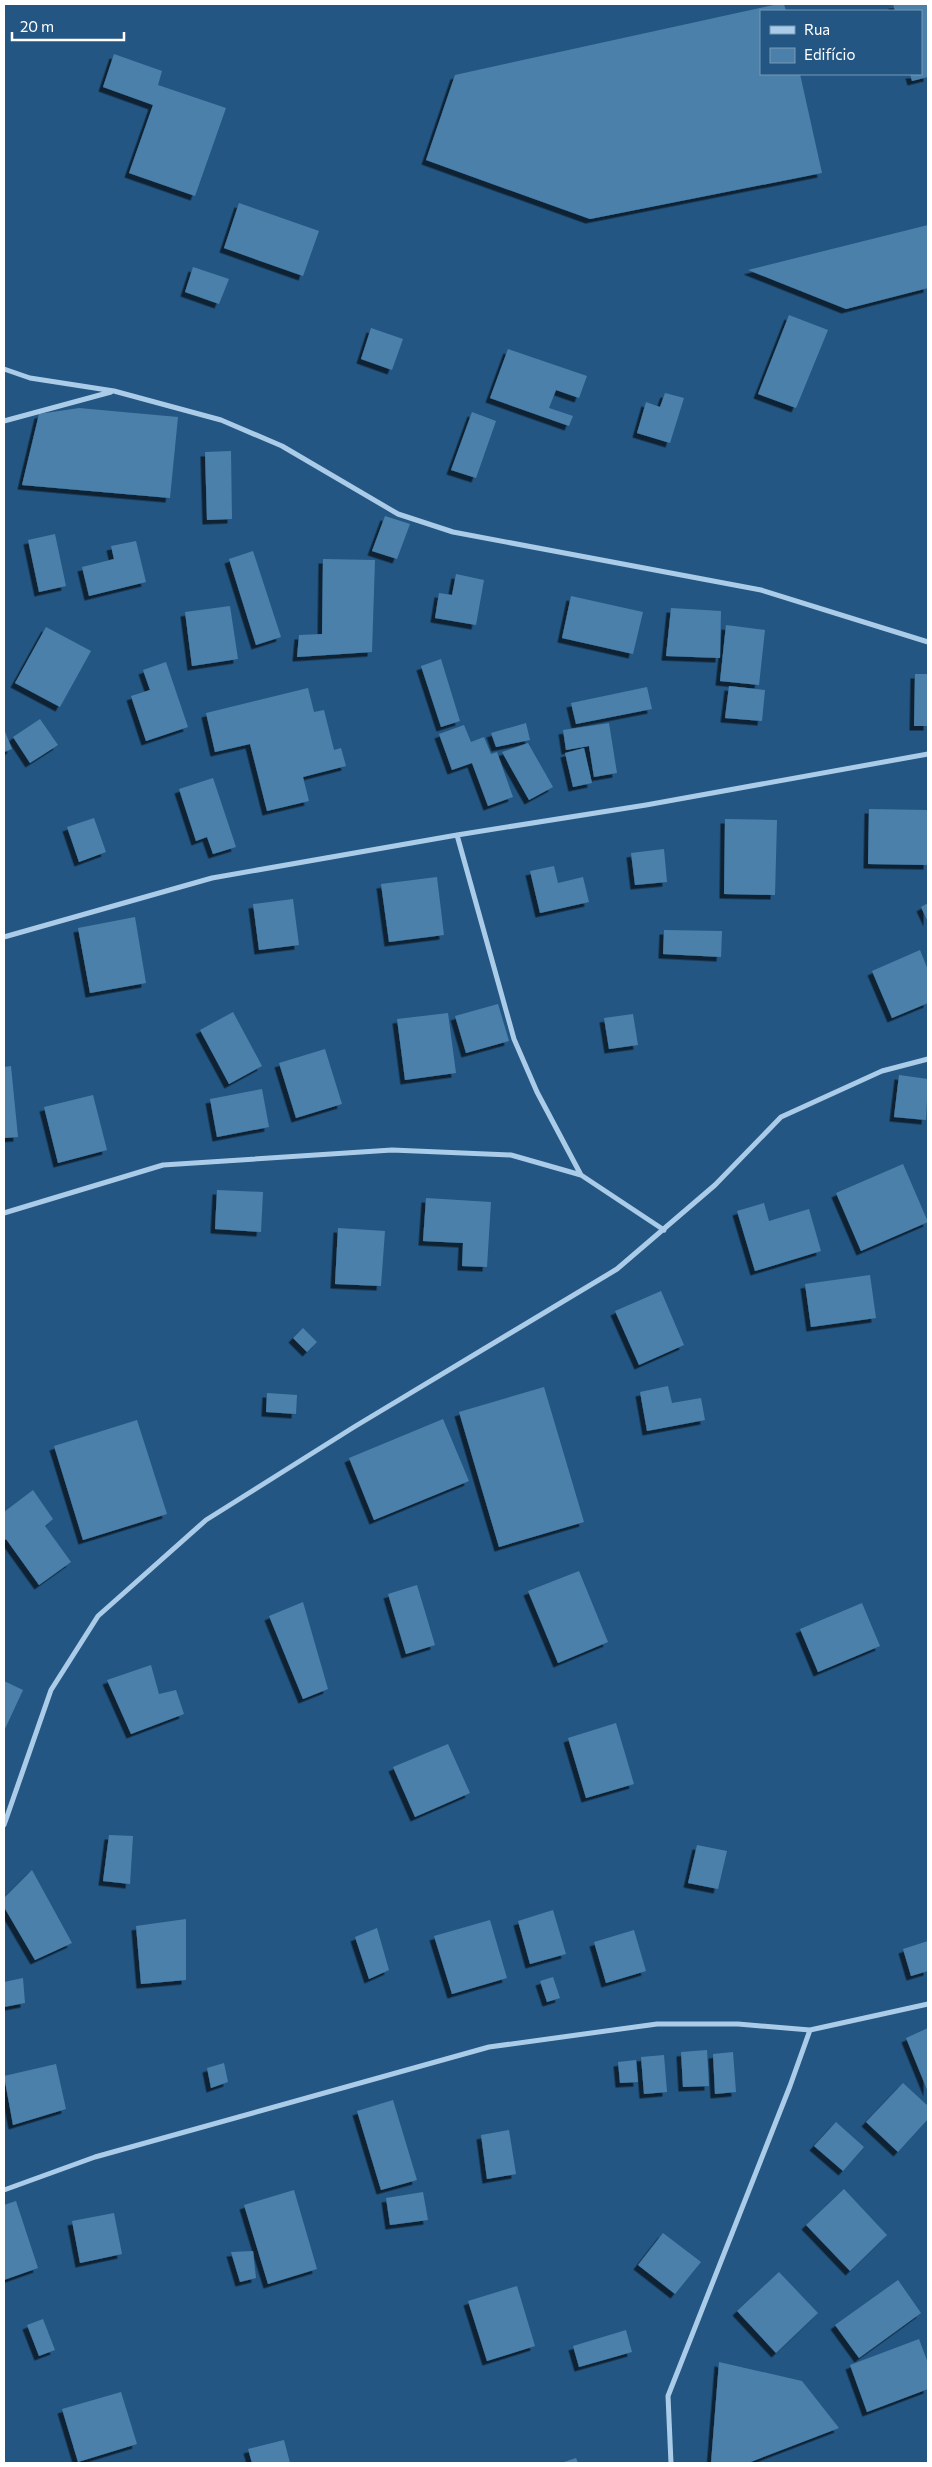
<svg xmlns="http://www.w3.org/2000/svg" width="932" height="2467" font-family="Commissioner,sans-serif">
<defs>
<filter id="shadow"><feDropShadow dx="-4.5" dy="4.5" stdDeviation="0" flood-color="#0009"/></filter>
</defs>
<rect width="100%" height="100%" fill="#235682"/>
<path fill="#4b80ab" filter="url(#shadow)" d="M778,4H784L786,11H761V74H800L822,173L590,219L426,160L455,75Z
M893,4H928V77L912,81L910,74H921V11H895Z
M114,54L162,71L158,85L226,108L195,196L129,173L153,105L103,87Z
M239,203L319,231L303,276L224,248Z
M928,225V288L846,309L748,270Z
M193,267L229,279L219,304L185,292Z
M789,315L828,330L796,408L758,394Z
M371,328L403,339L392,370L361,359Z
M508,349L587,376L579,398L556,390L549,408L573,416L569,426L490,398Z
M665,393L684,398L670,443L637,433L646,402L660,407Z
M79,408L178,417L170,498L22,485L39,414Z
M472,412L496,421L476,478L451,470Z
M231,451L232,519L207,520L205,452Z
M385,516L410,524L397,559L372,551Z
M55,534L66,586L39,592L28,540Z
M136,541L146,582L89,596L82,567L114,559L111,546Z
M253,551L281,637L256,645L229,559Z
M323,559L375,560L372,652L297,657L299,635L322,634Z
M456,574L484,580L476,625L435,618L439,593L452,595Z
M571,596L643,612L633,654L562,638Z
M230,606L238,659L192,666L185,612Z
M671,608L721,611L720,658L666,656Z
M726,625L765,630L759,685L720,681Z
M46,627L91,651L60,707L15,683Z
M441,659L460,721L441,727L421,666Z
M166,662L188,727L146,741L131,696L150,690L143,670Z
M915,674H928V726H914Z
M729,686L765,690L762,721L725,718Z
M647,687L652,709L576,724L571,703Z
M308,688L314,712L324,710L334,750L341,748L346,766L303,777L309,801L267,811L250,744L215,752L206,713Z
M40,719L58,745L30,763L13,737Z
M526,723L530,740L496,747L491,733Z
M609,723L617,773L594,777L589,746L566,750L563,730Z
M464,725L471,742L484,737L491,754L497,752L513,797L488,806L472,763L452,770L439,734Z
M4,729L12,749L4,752Z
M528,743L553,787L529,800L502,752Z
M584,748L592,783L573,787L565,753Z
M213,778L236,847L213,854L207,837L196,841L179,789Z
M869,809L928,810V865L868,864Z
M94,818L106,852L79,862L67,827Z
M725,819L777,820L775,895L724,894Z
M664,849L667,882L635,885L631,853Z
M554,866L558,883L583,877L589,902L540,913L530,871Z
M437,877L444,935L389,942L381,884Z
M293,899L299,945L259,950L253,904Z
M928,903V922L921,907Z
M135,917L146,983L90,993L78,928Z
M664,930L722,931L721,957L663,954Z
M920,950L928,970V1003L892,1018L872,971Z
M498,1004L509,1041L466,1053L455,1016Z
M233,1012L262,1066L229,1084L200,1030Z
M448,1013L456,1073L405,1080L397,1019Z
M633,1014L638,1045L609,1049L604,1018Z
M325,1049L342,1104L296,1118L279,1063Z
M11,1066L18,1137L4,1138V1067Z
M899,1075L928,1079L926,1120L894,1117Z
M262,1089L269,1127L217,1137L210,1099Z
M93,1095L107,1150L58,1163L44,1107Z
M903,1164L928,1222L861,1251L836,1193Z
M217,1190L263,1192L261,1232L215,1229Z
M426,1198L491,1202L487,1267L462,1266L463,1243L423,1241Z
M764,1203L769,1221L809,1209L821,1251L755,1271L737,1211Z
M338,1228L385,1231L381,1286L335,1284Z
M870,1275L876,1318L811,1327L805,1284Z
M661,1291L684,1345L639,1365L615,1311Z
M303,1328L317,1342L307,1352L293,1338Z
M668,1386L672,1403L701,1398L705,1420L647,1431L640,1392Z
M544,1387L584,1522L499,1547L459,1412Z
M267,1393L297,1395L296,1414L266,1412Z
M443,1419L469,1481L374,1520L349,1458Z
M137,1420L167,1514L83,1540L54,1446Z
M33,1490L53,1519L45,1526L71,1562L39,1585L6,1539L4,1541V1512Z
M579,1571L608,1642L558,1663L528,1591Z
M417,1585L435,1645L406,1654L388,1594Z
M303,1602L328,1689L303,1699L269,1616Z
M862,1603L880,1646L818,1672L800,1629Z
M151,1665L159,1694L176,1690L184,1714L131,1734L107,1680Z
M4,1681L23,1690L4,1731Z
M616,1723L634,1784L586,1798L568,1738Z
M448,1744L470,1793L415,1817L393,1767Z
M109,1835L133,1836L130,1884L103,1881Z
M697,1845L727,1851L718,1889L688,1883Z
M32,1870L72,1943L35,1960L4,1907V1898Z
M553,1910L566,1954L530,1964L518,1921Z
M186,1919V1980L141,1984L136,1926Z
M490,1920L507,1978L452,1994L434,1936Z
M377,1928L389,1970L369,1979L355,1937Z
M634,1930L646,1971L606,1983L594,1942Z
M928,1941V1971L911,1976L903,1949Z
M553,1977L560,1998L547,2002L540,1981Z
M23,1978L25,2003L4,2007V1982Z
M928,2028V2092L906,2038Z
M707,2050L709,2086L683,2087L681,2052Z
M733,2052L736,2092L715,2094L713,2054Z
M664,2055L667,2092L644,2094L641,2057Z
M636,2060L638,2082L620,2083L618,2062Z
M224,2063L228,2082L211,2088L207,2068Z
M56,2064L66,2109L13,2125L4,2076Z
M903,2083L928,2106V2119L898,2152L866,2122Z
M393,2100L417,2180L381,2190L357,2111Z
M836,2122L864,2147L843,2171L814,2146Z
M509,2130L516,2174L487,2179L481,2135Z
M844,2189L887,2235L850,2271L806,2225Z
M294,2190L317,2269L268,2284L244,2205Z
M423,2192L428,2220L390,2225L386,2198Z
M16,2201L38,2268L4,2280V2205Z
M114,2213L122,2254L80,2263L72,2221Z
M663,2233L701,2262L675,2294L638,2265Z
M253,2251L256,2278L240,2282L231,2252Z
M779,2272L818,2313L776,2353L737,2311Z
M898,2280L921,2313L859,2358L835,2325Z
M517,2286L535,2346L487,2361L468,2301Z
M43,2319L55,2350L39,2356L27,2325Z
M626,2330L632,2352L579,2367L573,2346Z
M919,2339L928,2363V2389L867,2412L850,2365Z
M719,2362L802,2381L839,2428L748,2463H711Z
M121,2392L137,2444L78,2462L62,2409Z
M284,2440L290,2463H252L248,2449Z
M576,2458L578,2463H561Z"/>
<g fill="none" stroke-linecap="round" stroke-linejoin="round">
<path stroke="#aacce8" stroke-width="5" d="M4,369L30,378L114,391L221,420L282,446L398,514L453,532L761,590L928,642
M4,421L111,392
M457,835L514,1039L537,1092L581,1175
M4,937L212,878L457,835L646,805L928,754
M4,1213L163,1165L392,1150L511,1155L581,1175L664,1230
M4,1825L51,1690L98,1616L206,1520L354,1427L617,1269L715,1185L781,1117L882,1071L928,1059
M4,2190L95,2157L489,2047L657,2024H738L810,2030L928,2004
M671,2463L668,2396L790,2086L810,2030"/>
</g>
<rect width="932" height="2467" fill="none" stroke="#ffffff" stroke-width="10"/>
<rect x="760" y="10" width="162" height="65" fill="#235682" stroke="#7b9ab4"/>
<rect x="770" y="26" width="25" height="8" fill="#aacce8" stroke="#7b9ab4"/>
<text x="804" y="35" font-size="15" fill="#ffffff">Rua</text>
<rect x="770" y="48" width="25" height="15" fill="#4b80ab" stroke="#7b9ab4"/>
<text x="804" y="60" font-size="15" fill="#ffffff">Edifício</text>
<path d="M12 32v8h112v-8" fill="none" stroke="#ffffff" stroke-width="2.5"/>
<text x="20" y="32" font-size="15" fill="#ffffff" stroke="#235682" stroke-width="4" paint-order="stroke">20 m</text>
</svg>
